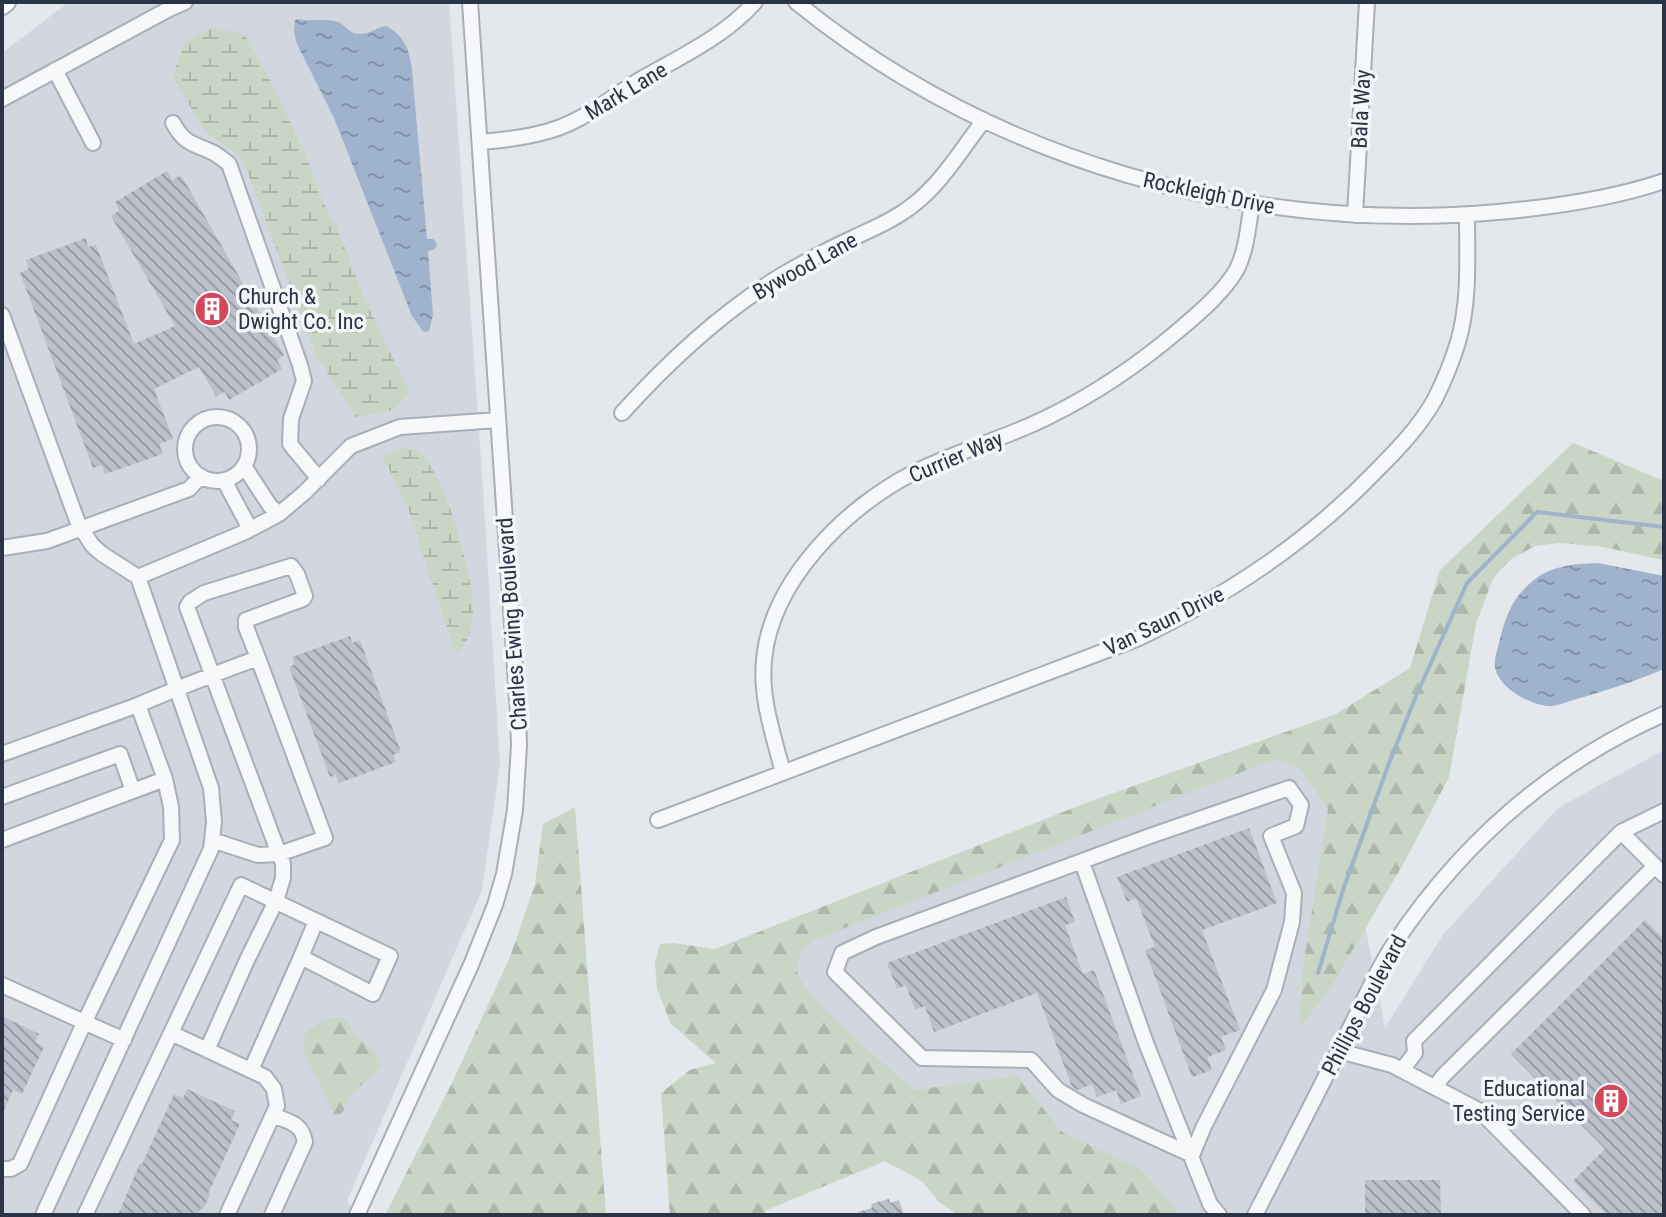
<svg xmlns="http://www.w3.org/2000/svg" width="1666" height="1217" font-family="'Roboto Condensed',sans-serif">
<defs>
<pattern id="forest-firs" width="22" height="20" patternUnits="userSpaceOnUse" patternTransform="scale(2)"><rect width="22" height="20" fill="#c9d6c5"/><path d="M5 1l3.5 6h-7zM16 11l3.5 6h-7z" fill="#adb8ab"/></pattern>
<pattern id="wetland-marsh" width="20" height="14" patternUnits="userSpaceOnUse" patternTransform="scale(2)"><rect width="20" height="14" fill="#c9d6c5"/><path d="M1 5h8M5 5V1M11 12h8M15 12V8" fill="none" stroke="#adb8ab"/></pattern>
<pattern id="water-ripples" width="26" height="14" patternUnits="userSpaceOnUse" patternTransform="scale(2)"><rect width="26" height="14" fill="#9fb4cc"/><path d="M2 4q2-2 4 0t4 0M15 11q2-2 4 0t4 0" fill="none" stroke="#8293a7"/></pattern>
<pattern id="building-back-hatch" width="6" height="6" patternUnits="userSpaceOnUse" patternTransform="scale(2)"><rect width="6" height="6" fill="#bbc0ca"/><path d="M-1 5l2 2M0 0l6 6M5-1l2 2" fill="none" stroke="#989da6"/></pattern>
</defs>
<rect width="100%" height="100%" fill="#e4e7ec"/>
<path fill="#d2d6de" d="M69,2H449L483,489L500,765L482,890L347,1201L359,1215H2V53Z
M1296,746L1340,797L1385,1028L1442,936L1558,808L1664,750V1215H1156L902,1104L774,953Z"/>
<path fill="url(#forest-firs)" d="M1573,443L1664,481V560L1603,547L1560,543L1535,546L1511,559L1499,571L1492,581L1476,624L1449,777L1405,861L1329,990L1299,1028L1303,968L1328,808L1298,766L1275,759L814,940C804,948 796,957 797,971C800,994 893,1071 914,1090L1017,1076L1062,1132L1141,1169L1181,1215H958L939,1202L922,1181L885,1161L767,1210L764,1215H670L661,1093L690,1070L716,1063L671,1024L657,989L655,963L660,944L673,943L715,949L1091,801L1336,714L1410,668L1440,570Z
M575,807L606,1215H385L453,1081L510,957L535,884L543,824Z
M340,1017L346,1021L358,1037L374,1051L381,1064L378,1070L352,1094L342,1113L335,1115C328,1106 326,1095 321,1086C311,1066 289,1041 316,1025C324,1020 330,1018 340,1017Z"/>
<path fill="url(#wetland-marsh)" d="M212,27L245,35L269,78L305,154L328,214L337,227L363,295L409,392L394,410L356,417L317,357L242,158L203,129L173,76L184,43Z
M405,447C411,448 416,450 421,454C445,475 472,574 473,606C474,621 470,641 459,652L454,649L407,506L384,459L385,454Z"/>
<path fill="url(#water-ripples)" d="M298,19C310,22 326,18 338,22C348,26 349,35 361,34C371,34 376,27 386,26C404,35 410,51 412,70L427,239H433L436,242L437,246L433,250L428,251L433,315L429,331L425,332L422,330L412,316L334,118L297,44L294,32L295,20Z
M1598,563L1664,576V669C1633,682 1602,692 1570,701C1563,703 1554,707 1547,706C1528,704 1498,687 1495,667C1494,659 1497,651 1499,643C1505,617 1512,597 1534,580C1552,565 1576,564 1598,563Z"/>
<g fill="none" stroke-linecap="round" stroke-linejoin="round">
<path stroke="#9fb4cc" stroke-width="4" d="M1318,973L1343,890L1389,763L1416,696L1467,583L1537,512L1664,527"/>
</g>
<path fill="url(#building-back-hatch)" d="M167,171L172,180L181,175L284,355L277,360L282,369L229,400L225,392L216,396L199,367L154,389L173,439L159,444L163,454L105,474L102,465L93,468L20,273L29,269L26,260L86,238L88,247L96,245L134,344L175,326L111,216L119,211L115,202Z
M350,636L352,643L360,640L401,752L393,755L396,762L339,783L336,775L330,777L289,667L295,664L292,657Z
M1249,828L1277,903L1202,930L1240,1030L1221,1037L1226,1050L1207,1057L1212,1070L1192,1077L1145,950L1155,947L1136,898L1127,902L1117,877Z
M1066,897L1075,922L1065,925L1083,974L1094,970L1141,1096L1121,1104L1116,1090L1097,1097L1092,1084L1078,1090L1072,1087L1037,993L934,1032L925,1006L915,1010L906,985L897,989L887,963Z
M1645,920L1664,939V1215H1607L1573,1181L1605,1149L1511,1054Z
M2,1016L39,1034L35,1042L44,1047L22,1094L13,1090L2,1115Z
M187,1089L235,1111L231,1120L240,1124L208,1194L210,1195L203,1209L201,1208L198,1215H118L140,1163L142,1164L174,1094L183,1098Z
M1365,1180H1440L1441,1215H1365Z
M889,1199L890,1203L899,1200L904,1215H859L858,1212L872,1208L871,1204Z"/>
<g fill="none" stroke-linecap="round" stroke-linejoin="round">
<defs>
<path id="minor" d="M796,2C992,161 1248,234 1498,212C1553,207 1612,199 1664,181
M55,70L93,143
M2,99L169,9L185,2
M173,123C185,145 193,143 214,153C219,156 224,160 229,164L300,365L304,381L291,419L290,444L319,479
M480,142C507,140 533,137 558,128C588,117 612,97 638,81C679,57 723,38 755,2
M1355,215L1367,2
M2,315L78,523L92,545L102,554L138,577L211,788L214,822L211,849L43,1215
M622,413C668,362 716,317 774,280C800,264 827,250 855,237C874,228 892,221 909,208C940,186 961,150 984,120
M185 449a32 32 0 1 1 64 0a32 32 0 1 1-64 0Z
M244,466L270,506L279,514
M224,480L250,529
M2,548L47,541L189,489L201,476
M138,577L245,532L279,514L304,493L351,446L400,427L498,420
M2,754L138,705
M783,773C774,736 760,699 764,660C771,581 846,507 913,473C957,451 1004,439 1048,417C1095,394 1139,364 1179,330C1198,314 1225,291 1237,269C1247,249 1248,225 1252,204
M1289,788L1301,805L1296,826L1271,836L1294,893L1292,922L1274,990L1204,1126L1192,1155L1083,1105L1058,1090L1031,1060L922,1058L835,972L842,953L876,937L1150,836Z
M2,797L120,754L133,791
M658,820L1139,638C1229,594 1307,543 1377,470C1399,448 1420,426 1435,399C1444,381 1452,362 1458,342C1470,301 1467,257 1467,215
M1621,832L1664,811
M2,840L165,779L138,705C177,688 217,673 258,658L325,838L279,854C248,772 218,689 187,607L190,602L204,593L291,566L297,574L305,596L303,599L246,620V627L258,658
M1082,862L1146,1043L1210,1204L1219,1215
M301,957L316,921
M2,985L124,1040
M171,1033L241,885L390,956L373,994L301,957L251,1070
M207,1050L247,960L276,901L283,878V863L279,854L258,855L212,840
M1339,1051L1392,1065L1480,1111L1583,1215
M1402,1070L1415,1053L1414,1041L1621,832L1664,875
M1435,1087L1443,1076L1655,866
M2,1169H11L20,1164L85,1021L172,840L171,807L165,779
M85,1215L171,1033L265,1077L274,1089L277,1106L227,1215
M272,1215L305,1142C302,1123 289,1122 273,1115
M357,1215L471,965L495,905L504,874L515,810L519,745L518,713L470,2
M1255,1215C1287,1153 1318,1092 1349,1030C1363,1003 1377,969 1394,944C1463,841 1551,764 1664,714"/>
<path id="major" d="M2,5L6,2"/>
</defs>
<use href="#minor" stroke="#a9aeb7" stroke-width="18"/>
<use href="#major" stroke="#a3abb8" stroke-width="22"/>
<use href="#minor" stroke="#f7f8fa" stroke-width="14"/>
<use href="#major" stroke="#fff" stroke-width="18"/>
</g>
<defs>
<symbol id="building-disc" viewBox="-11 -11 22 22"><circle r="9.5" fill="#d1495b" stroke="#f4f6f9"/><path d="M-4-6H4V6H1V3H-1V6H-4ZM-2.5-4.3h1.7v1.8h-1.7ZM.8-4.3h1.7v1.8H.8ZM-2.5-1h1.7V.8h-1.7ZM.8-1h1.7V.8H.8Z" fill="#fff"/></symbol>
</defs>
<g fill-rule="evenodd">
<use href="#building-disc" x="192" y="289" width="40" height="40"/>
<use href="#building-disc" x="1591" y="1081" width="40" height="40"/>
</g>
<g text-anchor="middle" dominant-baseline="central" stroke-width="7" stroke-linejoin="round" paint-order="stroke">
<g font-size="22" fill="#2b3445" stroke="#f4f6f9">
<text transform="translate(626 91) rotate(-31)">Mark Lane</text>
<text transform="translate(1361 109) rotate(-87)">Bala Way</text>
<text transform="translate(1209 193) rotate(12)">Rockleigh Drive</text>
<text transform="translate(805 266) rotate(-29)">Bywood Lane</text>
<text transform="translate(956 457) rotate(-23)">Currier Way</text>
<text transform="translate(1164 621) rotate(-26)">Van Saun Drive</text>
<text transform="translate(512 624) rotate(-94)">Charles Ewing Boulevard</text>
<text transform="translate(1364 1005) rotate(-62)">Phillips Boulevard</text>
</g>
<g font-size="22" fill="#2b3445" stroke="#f4f6f9" text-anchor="start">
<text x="238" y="296">Church &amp;<tspan x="238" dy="25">Dwight Co. Inc</tspan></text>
<text x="1585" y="1088" text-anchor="end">Educational<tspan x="1585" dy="25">Testing Service</tspan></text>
</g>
</g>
<rect width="1666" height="1217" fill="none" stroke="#2b3445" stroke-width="8"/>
</svg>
